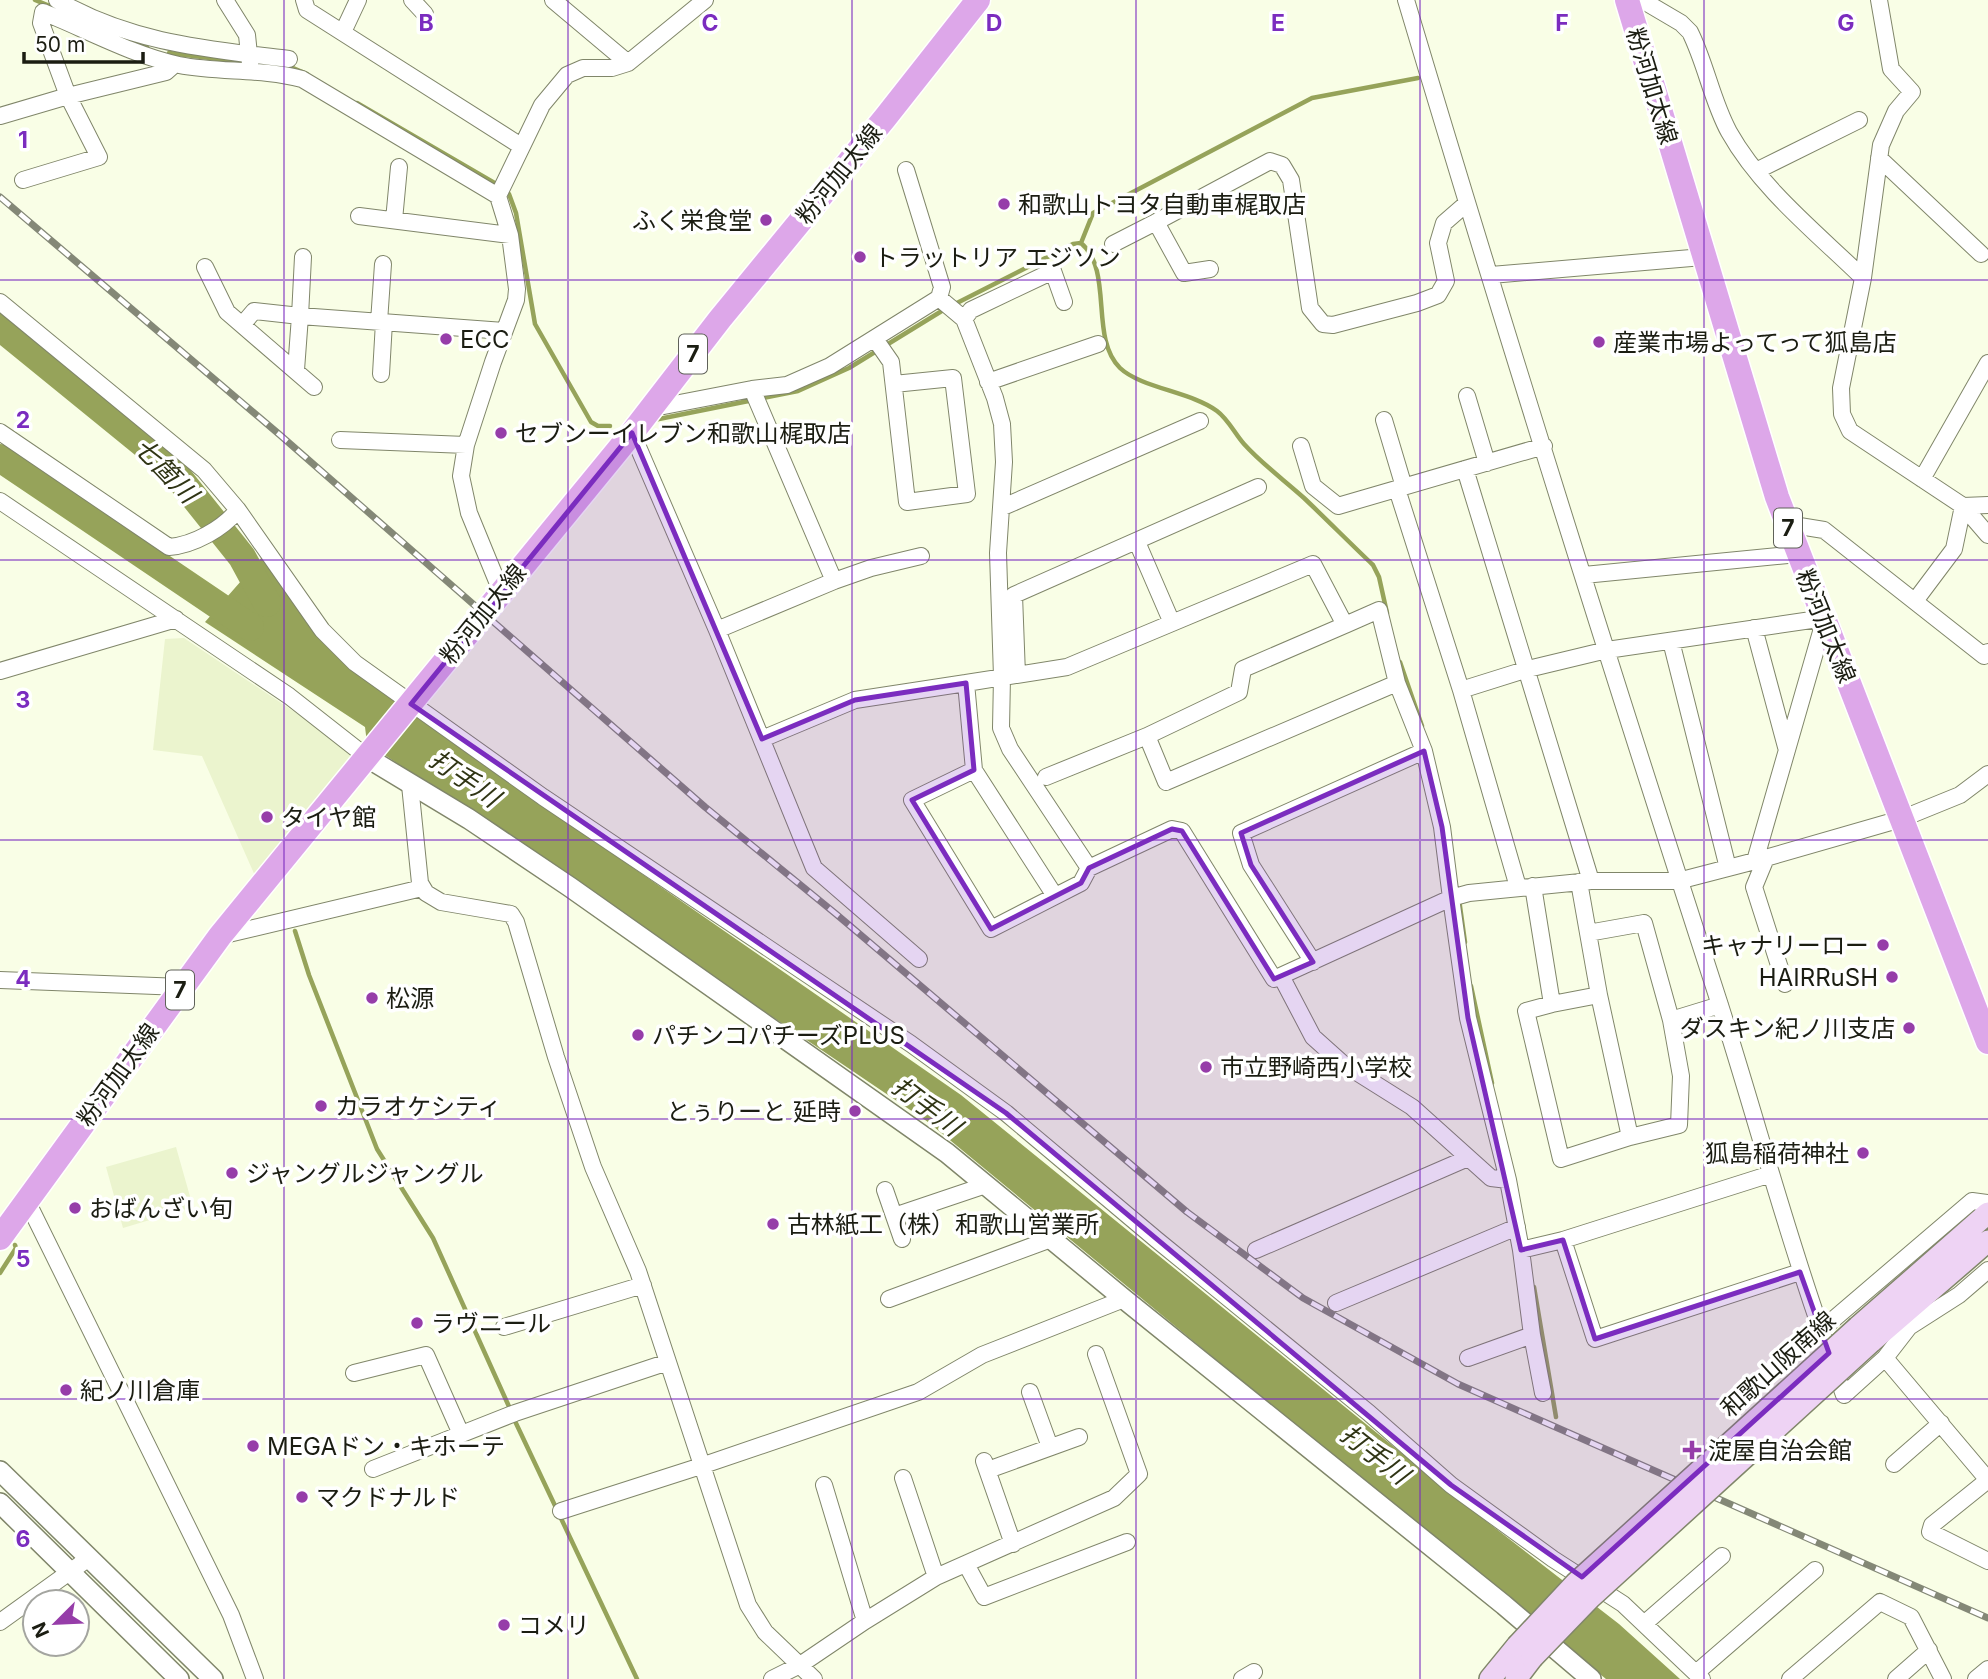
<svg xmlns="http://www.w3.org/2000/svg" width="1988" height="1679" font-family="Inter,'Noto Sans JP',sans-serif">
<rect width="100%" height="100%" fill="#f9fee6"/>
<path fill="#ebf4ce" d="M184,638L356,753L256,878L202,756L153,750L165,639Z
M176,1147L193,1207L123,1228L106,1167Z"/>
<path fill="#96a35a" d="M263,556L324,644L349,668L449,740L961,1095L1468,1507L1619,1624L1680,1679H1606L1456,1558L928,1122L367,743L365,727L205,622Z"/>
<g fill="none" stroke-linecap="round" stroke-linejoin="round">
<path stroke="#96a35a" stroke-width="4.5" d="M35,0L57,9
M116,35L147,47
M169,53L243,62
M286,65L307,74
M357,103L498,185
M504,190L509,194L516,213L535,324L591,422L598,426H610
M1081,243C1114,271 1089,338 1120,368C1141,388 1192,392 1217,411C1228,419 1235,434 1244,444C1262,464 1284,480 1304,498C1327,520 1350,543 1373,565L1379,577L1387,613
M1081,243L1093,213L1312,98L1418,78
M953,305L1073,244L1081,243
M654,420L798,391L849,368L945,309
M1400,662L1422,726
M1459,899L1465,942
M295,931L309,975L377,1149L433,1238L511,1411
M1471,986L1492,1083
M0,1273L16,1248L15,1245
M1534,1287L1556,1417
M514,1419L637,1679"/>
<path stroke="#96a35a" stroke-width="28" d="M0,327L167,463L242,557L267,603
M0,458L250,627"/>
<defs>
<path id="minor" d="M57,0C131,43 206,49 289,59
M225,0L247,35L250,64
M304,0L307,10L521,146
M412,0L425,14
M553,0L628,63
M1406,0C1506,335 1611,669 1719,1002C1754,1111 1783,1222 1821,1330
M1642,0L1681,23L1690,32C1706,64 1712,101 1729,132C1761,189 1817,233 1863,278L1841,388L1842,414L1850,431L1963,506L1988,535
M343,32L358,0
M0,116L68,96L41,23L43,12C85,29 135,56 179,65C220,73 261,68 302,79L498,196
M1879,158L1981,254
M1756,171L1859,120
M23,180L99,157L68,96L166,72L175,64
M359,216L510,235
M394,220L399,167
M1113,244L1156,222
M205,267L227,312L314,387
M1210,269L1184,273L1156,222L1270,161L1282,165L1291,180L1310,308L1323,324L1333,325L1417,303L1438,295L1446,281L1438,243L1444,223L1467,203
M1491,275L1703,257
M1863,278L1881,145L1896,111L1912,92L1891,69L1879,0
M939,298L964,319L995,398L1002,424L1004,462L998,553L1002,677L1001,728L1010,749L1089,868L1172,829L1182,831L1274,979L1451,898L1442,827L1424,751L1241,833L1251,865L1313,962
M0,302L204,470L238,510
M964,319L971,310L1053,271L1064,302
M379,322L383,264
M242,325L254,311L300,316L303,257
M875,339L891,362L907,502L967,494L953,378L894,384
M296,370L300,316L504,331
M381,374L384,322
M988,382L1098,344
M752,389L834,581L871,568L921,556
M1467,396L1487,463
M655,402L664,406L752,389L787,385L830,366L939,298L942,287L906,170
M1384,420L1404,487
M0,432L169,547C194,545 222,529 238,510L322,630L355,663L543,797L911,1044L1006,1113L1157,1240L1369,1413L1451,1485L1553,1559L1623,1604L1702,1679
M632,433L717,630L814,868L919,959
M340,440L466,445
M1301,446L1313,486L1338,506L1544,446
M1465,469L1591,881
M1922,479L1988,363
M1397,489L1461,690L1518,887
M0,501L289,696L368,758
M1003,507L1200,421
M1787,524L1824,530L1984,656L1988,652
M1584,575L1798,554
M501,591L469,513L461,476L466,445L493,362L516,300L517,289L510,235L498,196L542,105L567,75L583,68H612L628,63L705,0
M1915,601L1954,549L1963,506L1988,505
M1345,625L1379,610L1397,683L1424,751
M1754,628L1786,747
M717,630L834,581
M1671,641L1728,868
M0,671L176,619
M1017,675L1014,595L1258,487
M966,683L1067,667L1172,623L1137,542
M1461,690L1528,669L1607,650L1825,618L1755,861
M1147,736L1239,692L1243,669L1345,625L1313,564L1172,623
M762,739L855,700L966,683L974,770L1055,896
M974,770L912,800L991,929L1081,883L1089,868
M1046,777L1147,736L1166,782L1397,683
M410,785L420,883L426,893L441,902L511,914L516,922L556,1057L593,1167L638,1271L748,1605L765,1632L814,1679
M1766,858L1754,887L1785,984
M1533,886L1552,1004L1526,1011L1561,1159L1630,1137L1679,1125L1681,1076L1671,1020
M1588,933L1644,923L1671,1020L1720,1005
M220,936L422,888
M1281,976L1313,1037L1342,1063L1412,1107L1491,1178L1508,1180L1521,1250L1563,1240
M0,980L182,987
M1599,995L1630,1137
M1552,1004L1599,995L1579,882
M1771,1174L1563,1240L1595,1339L1800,1272
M1508,1180L1468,1018L1451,898L1469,893L1591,881H1678L1755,861L1901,819L1960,795L1988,774
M885,1190L902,1239
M27,1201L231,1615L255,1679
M1988,1203L1972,1201L1821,1330L1844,1395L1885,1358L1909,1327L1959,1295L1988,1270
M894,1216L986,1185
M1256,1250L1468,1158
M1521,1250L1532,1335L1543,1393
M889,1299L1051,1239
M1336,1303L1517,1227
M504,1327L643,1285
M1468,1358L1532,1335
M1885,1358L1988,1480
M354,1373L426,1355L461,1434
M1030,1392L1050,1447
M984,1461L1013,1544
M1894,1464L1941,1423
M373,1469L515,1413L668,1362
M988,1470L1079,1437
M1988,1480L1932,1525L1930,1532L1988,1561
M561,1511L701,1466L918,1392L982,1355L1124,1299
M966,1564L984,1597L1127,1542
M936,1577L1114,1498L1139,1474L1096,1354
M865,1621L936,1577L903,1478
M0,1622L89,1558
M1645,1623L1722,1556
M1696,1673L1815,1570
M772,1679L800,1665L865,1621L824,1485
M1242,1679L1254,1672
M1790,1679L1880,1602L1911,1617L1943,1679
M1896,1679L1929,1650
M1976,1679L1988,1669"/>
<path id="tertiary" d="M368,758L469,819L570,887L947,1153L1124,1299L1504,1605L1591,1679
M0,1471L213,1679
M0,1503L179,1679"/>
<path id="secondary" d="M1858,1327L1988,1213
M1871,1342L1988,1241
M1490,1679L1517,1646
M1516,1679L1532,1658"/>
<path id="primary" d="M1627,0L1777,497L1988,1042
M0,1238L220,936L632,433L720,319L885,118L978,0"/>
</defs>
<use href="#minor" stroke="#80866a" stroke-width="18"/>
<use href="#tertiary" stroke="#80866a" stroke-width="22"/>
<use href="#secondary" stroke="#80866a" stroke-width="24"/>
<use href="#primary" stroke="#fff" stroke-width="27"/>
<use href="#minor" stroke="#fff" stroke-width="16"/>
<use href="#tertiary" stroke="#fff" stroke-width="19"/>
<use href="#secondary" stroke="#eed3f4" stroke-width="21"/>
<use href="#primary" stroke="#dda7e9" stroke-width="24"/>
<defs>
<path id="rail" d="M0,197L280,435L705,807L836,914L1187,1212L1303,1298L1458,1384L1988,1618"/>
</defs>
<use href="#rail" stroke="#848877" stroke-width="7"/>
<use href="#rail" stroke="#fff" stroke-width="4.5" stroke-dasharray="13" stroke-linecap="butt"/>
<defs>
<path id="secondary-bridge" d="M1517,1646L1576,1583L1858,1327
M1532,1658L1590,1598L1871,1342"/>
</defs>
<use href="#secondary-bridge" stroke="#80866a" stroke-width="24" stroke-linecap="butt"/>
<use href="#secondary-bridge" stroke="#eed3f4" stroke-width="21"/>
</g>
<path fill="#7b2cbf" fill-opacity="0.2" stroke="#7b2cbf" stroke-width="5" stroke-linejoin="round" d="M632,433L762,739L855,700L966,683L974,770L912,800L991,929L1081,883L1089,868L1172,829L1182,831L1274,979L1313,962L1251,865L1241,833L1424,751L1442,827L1468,1018L1521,1250L1563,1240L1595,1339L1800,1272L1829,1353L1582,1577L1451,1485L1006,1113L411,704Z"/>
<path fill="none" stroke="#7b2cbf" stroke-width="2" stroke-opacity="0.55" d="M284,0V1679M568,0V1679M852,0V1679M1136,0V1679M1420,0V1679M1704,0V1679M0,280H1988M0,560H1988M0,840H1988M0,1119H1988M0,1399H1988"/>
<g fill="#963da9" stroke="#fff" stroke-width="2.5">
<circle cx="1004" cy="204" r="7"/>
<circle cx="766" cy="220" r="7"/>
<circle cx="860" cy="257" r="7"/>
<circle cx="446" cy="339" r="7"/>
<circle cx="1599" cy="342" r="7"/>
<circle cx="501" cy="433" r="7"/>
<circle cx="267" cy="817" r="7"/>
<circle cx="1883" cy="945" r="7"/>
<circle cx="1892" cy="977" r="7"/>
<circle cx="372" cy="998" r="7"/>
<circle cx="1909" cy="1028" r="7"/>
<circle cx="638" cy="1035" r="7"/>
<circle cx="1206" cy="1067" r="7"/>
<circle cx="321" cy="1106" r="7"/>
<circle cx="855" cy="1111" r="7"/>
<circle cx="1863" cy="1153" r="7"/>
<circle cx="232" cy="1173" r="7"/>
<circle cx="75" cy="1208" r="7"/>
<circle cx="773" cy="1224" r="7"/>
<circle cx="417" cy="1323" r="7"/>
<circle cx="66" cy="1390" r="7"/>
<circle cx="253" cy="1446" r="7"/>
<path d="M1688.5 1439.5h7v7h7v7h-7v7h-7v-7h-7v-7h7z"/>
<circle cx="302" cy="1497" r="7"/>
<circle cx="504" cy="1625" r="7"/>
</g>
<g text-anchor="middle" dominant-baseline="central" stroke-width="7" stroke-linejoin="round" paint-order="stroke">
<g fill="#fff" stroke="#5f6159" stroke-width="2">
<rect x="679" y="334.5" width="28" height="39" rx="5"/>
<rect x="1774" y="508.5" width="28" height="39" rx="5"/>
<rect x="166" y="970.5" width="28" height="39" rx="5"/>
</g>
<g font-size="23" font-weight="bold" fill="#1b1d12">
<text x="693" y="354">7</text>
<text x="1788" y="528">7</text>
<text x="180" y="990">7</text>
</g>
<g font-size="24" fill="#1b1d12" stroke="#fff">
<text transform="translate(1652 86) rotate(73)">粉河加太線</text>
<text transform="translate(839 174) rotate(-51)">粉河加太線</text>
<text transform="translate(483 614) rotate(-51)">粉河加太線</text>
<text transform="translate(1826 626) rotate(68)">粉河加太線</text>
<text transform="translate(118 1075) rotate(-54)">粉河加太線</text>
<text transform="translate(1778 1364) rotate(-42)">和歌山阪南線</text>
</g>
<g font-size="24" fill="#1b1d12" stroke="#fff" text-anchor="start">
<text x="1018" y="204">和歌山トヨタ自動車梶取店</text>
<text x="752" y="220" text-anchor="end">ふく栄食堂</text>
<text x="874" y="257">トラットリア エジソン</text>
<text x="460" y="339">ECC</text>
<text x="1613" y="342">産業市場よってって狐島店</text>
<text x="515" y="433">セブンーイレブン和歌山梶取店</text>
<text x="281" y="817">タイヤ館</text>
<text x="1869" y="945" text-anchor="end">キャナリーロー</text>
<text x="1878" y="977" text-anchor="end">HAIRRuSH</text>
<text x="386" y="998">松源</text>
<text x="1895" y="1028" text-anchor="end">ダスキン紀ノ川支店</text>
<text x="652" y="1035">パチンコパチーズPLUS</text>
<text x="1220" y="1067">市立野崎西小学校</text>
<text x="335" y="1106">カラオケシティ</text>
<text x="841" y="1111" text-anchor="end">とぅりーと 延時</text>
<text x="1849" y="1153" text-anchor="end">狐島稲荷神社</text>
<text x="246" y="1173">ジャングルジャングル</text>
<text x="89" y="1208">おばんざい旬</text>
<text x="787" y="1224">古林紙工（株）和歌山営業所</text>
<text x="431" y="1323">ラヴニール</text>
<text x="80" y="1390">紀ノ川倉庫</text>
<text x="267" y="1446">MEGAドン・キホーテ</text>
<text x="1708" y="1450">淀屋自治会館</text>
<text x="316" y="1497">マクドナルド</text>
<text x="518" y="1625">コメリ</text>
</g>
<g font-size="26" font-style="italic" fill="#303515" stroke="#fff">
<text transform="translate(166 470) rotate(46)">七箇川</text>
<text transform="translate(465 778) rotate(35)">打手川</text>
<text transform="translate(927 1106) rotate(37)">打手川</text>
<text transform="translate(1375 1454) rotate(38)">打手川</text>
</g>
</g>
<g font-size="23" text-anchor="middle" font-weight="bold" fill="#7b2cbf" stroke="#fff" stroke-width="7" stroke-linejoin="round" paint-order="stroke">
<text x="426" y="31">B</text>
<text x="710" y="31">C</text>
<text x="994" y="31">D</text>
<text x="1278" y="31">E</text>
<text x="1562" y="31">F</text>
<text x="1846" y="31">G</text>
<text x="23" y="148">1</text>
<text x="23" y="428">2</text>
<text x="23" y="708">3</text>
<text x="23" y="987">4</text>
<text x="23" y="1267">5</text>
<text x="23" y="1547">6</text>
</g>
<g transform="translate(56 1623) rotate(246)"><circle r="33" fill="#ffffff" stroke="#a4a5a0" stroke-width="2"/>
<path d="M0-5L12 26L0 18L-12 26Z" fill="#963da9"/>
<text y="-10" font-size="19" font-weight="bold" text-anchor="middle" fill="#1b1d12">N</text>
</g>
<path d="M24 52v10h119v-10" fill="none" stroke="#1b1d12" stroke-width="3.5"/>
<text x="35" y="52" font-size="21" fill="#1b1d12" stroke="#ffffff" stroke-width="5" paint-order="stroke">50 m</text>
</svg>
